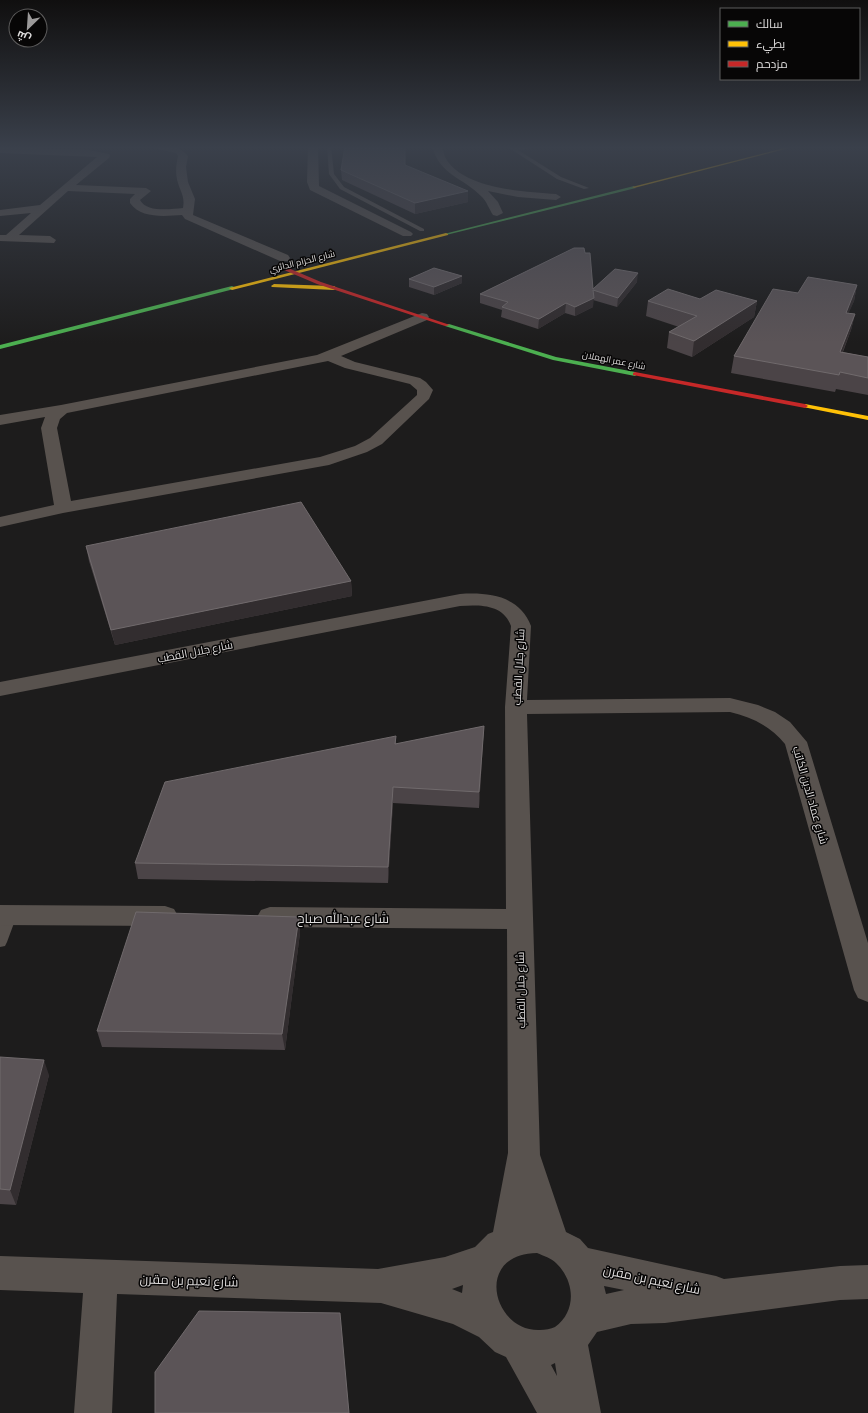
<svg xmlns="http://www.w3.org/2000/svg" width="868" height="1413" font-family="Barlow,Cairo,sans-serif">
<rect width="100%" height="100%" fill="#1d1c1c"/>
<g fill="none" stroke-linecap="round" stroke-linejoin="round">
<path fill="#58524e" fill-rule="evenodd" d="M327,146H331L334,174L344,187L424,229V231H420L340,189L329,174Z
M506,146H511L514,148L541,146L539,147L518,150L561,177L589,188L584,189L557,179Z
M10,910L15,911L17,915L7,942L5,946L0,947V924L5,911Z"/>
<path fill="#58524e" fill-rule="evenodd" d="M151,146C164,144 180,145 188,156L186,167L188,182L195,199L193,215L288,255L290,258L288,261H280L185,219L182,215C165,216 141,219 130,203V199L135,194L68,191L19,235L50,236L56,240L54,243L0,241V235H6L31,213L0,216V210L40,205L97,157L0,153V147L89,150L109,154L110,156L109,158L76,185L146,188L151,191L140,200C147,213 171,209 183,208C185,197 181,193 178,183C175,174 176,165 178,156L176,153L153,148Z
M308,146H318L319,186L411,232L413,234L411,236H403L310,190L307,182Z
M432,146H442C443,149 444,154 445,157C463,190 524,191 556,194L561,197L556,200L518,197L488,191L498,202L503,213L497,216L493,215C489,209 487,202 482,197C463,177 440,176 432,146Z
M422,313L427,314L429,317L427,320L341,356L355,362L420,378L426,382L433,390L429,399L382,444L367,452L329,465L63,513L0,527V517L54,505L41,428L45,417L0,425V415L61,405L317,355ZM328,361L345,368L410,384L417,390V395L370,438L355,446L320,457L71,501L57,428L60,419L67,413Z
M460,594C489,592 520,596 531,626L527,700L730,698L758,705L775,712L790,722L807,742L868,943V1002L858,998L854,990L785,744C770,726 752,717 730,712L527,714L540,1155L566,1232L580,1239L588,1248L716,1276L724,1279L840,1266L868,1265V1299L840,1300L665,1323L631,1324L597,1332L588,1345L601,1413H537L506,1357L495,1352L479,1337L453,1324L381,1303L117,1294L112,1413H74L83,1293L0,1290V1256L378,1269L445,1257L475,1247L488,1234L493,1232L508,1153L507,929L270,927L261,924L257,917L261,910L270,907L506,909L505,707L511,626C503,604 480,605 460,606L0,696V682ZM537,1253C544,1256 551,1258 556,1263C575,1281 577,1311 555,1327C551,1329 545,1330 540,1330C493,1332 473,1254 537,1253ZM463,1285L462,1293L452,1289ZM604,1286L624,1290L606,1294ZM555,1363L557,1376L551,1365Z
M0,905L165,906L174,909L178,916L174,923L165,926L0,925Z"/>
<path fill="#4caf50" fill-rule="evenodd" d="M634,186L636,188L446,235L444,234Z
M232,286L234,287V289L0,349V345Z
M445,324H449L556,357L635,372L638,374L635,376L553,360L445,326Z"/>
<path fill="#ffc107" fill-rule="evenodd" d="M792,146H797L634,188L632,187Z
M446,233L448,234V235L232,290L229,288Z
M274,284L334,286L337,288L334,290L272,287L271,286Z
M805,404L868,416V420L803,407L802,406Z"/>
<path fill="#c62828" fill-rule="evenodd" d="M277,265H281L321,282L450,325L445,326L317,284L277,267Z
M635,372L805,404L808,406L805,408L633,375V373Z"/>
</g>
<path fill="#4b4447" d="M405,165L468,202L415,214L342,180L341,170Z
M585,253L593,289L637,282L617,307L593,300V307L575,316L565,313L538,329L501,317L502,310L480,303V294Z
M462,276V283L434,295L409,287V279Z
M857,285L854,301L848,313L855,314L851,330L843,352L868,357V395L836,389L835,392L731,373L734,356L798,293Z
M700,299L757,301L754,317L692,357L667,348L669,332L679,327L646,316L648,301Z
M86,546L351,581L352,596L115,645L89,561Z
M484,726L479,808L393,803L388,883L138,879L135,863L396,736V744Z
M299,917L300,933L285,1050L102,1047L97,1031Z
M0,1057L49,1075L16,1205L0,1204Z"/>
<path fill="#322d2f" d="M468,191V202L415,214V203Z
M638,273L637,282L617,307L618,298Z
M462,276V283L434,295V287Z
M857,285L854,301L842,329L846,313Z
M594,298L593,307L575,316V307Z
M757,301L754,317L692,357L694,341Z
M566,303L565,313L538,329L539,319Z
M855,314L851,330L836,368L840,352Z
M351,581L352,596L115,645L111,630Z
M484,726L483,742L479,808V792Z
M393,787V803L388,883V867Z
M299,917L300,933L285,1050L282,1034Z
M44,1060L49,1075L16,1205L10,1190Z"/>
<path fill="#5b5457" stroke="#706a6c" d="M345,146H405V165L468,191L415,203L341,170Z
M574,248H584L585,253H590L593,289L615,269L638,273L618,298L593,290L594,298L575,307L566,303L539,319L502,307L508,302L480,294Z
M434,268L462,276L434,287L409,279Z
M808,277L857,285L846,313L855,314L840,352L868,357V378L840,372L839,375L734,356L773,289L798,293Z
M668,289L700,299L716,290L757,301L694,341L669,332L697,316L648,301Z
M301,502L351,581L111,630L86,546Z
M484,726L479,792L393,787L388,867L135,863L165,782L396,736L395,744Z
M136,912L299,917L282,1034L97,1031Z
M0,1057L44,1060L10,1190L0,1189Z
M199,1311L340,1313L349,1413H155V1372Z"/>
<linearGradient id="sky" x2="0" y2="1"><stop stop-color="#100f0f"/><stop offset="0.43" stop-color="#3a404b"/><stop offset="1" stop-color="#3a404b" stop-opacity="0"/></linearGradient>
<rect width="868" height="343" fill="url(#sky)"/>
<g text-anchor="middle" dominant-baseline="central" stroke-width="3" stroke-linejoin="round" paint-order="stroke">
<g font-size="9" fill="#dfdddd" stroke="#070606">
<text transform="translate(302 261) rotate(-14)">شارع الحزام الدائري</text>
<text transform="translate(614 360) rotate(11)">شارع عمر الهملان</text>
</g>
<g font-size="11" fill="#dfdddd" stroke="#070606">
<text transform="translate(195 651) rotate(-11)">شارع جلال القطب</text>
<text transform="translate(518 667) rotate(-87)">شارع جلال القطب</text>
<text transform="translate(811 795) rotate(74)">شارع عماد الدين الكاتب</text>
<text transform="translate(520 990) rotate(-91)">شارع جلال القطب</text>
</g>
<g font-size="13" fill="#dfdddd" stroke="#070606">
<text x="343" y="918">شارع عبدالله صباح</text>
<text transform="translate(652 1279) rotate(12)">شارع نعيم بن مقرن</text>
<text transform="translate(189 1280) rotate(2)">شارع نعيم بن مقرن</text>
</g>
</g>
<rect x="720" y="8" width="140" height="72" fill="#070606" stroke="#5d5c5c"/>
<rect x="728" y="21" width="20" height="6" fill="#4caf50" stroke="#5d5c5c"/>
<text x="756" y="28" font-size="12" fill="#dfdddd">سالك</text>
<rect x="728" y="41" width="20" height="6" fill="#ffc107" stroke="#5d5c5c"/>
<text x="756" y="48" font-size="12" fill="#dfdddd">بطيء</text>
<rect x="728" y="61" width="20" height="6" fill="#c62828" stroke="#5d5c5c"/>
<text x="756" y="68" font-size="12" fill="#dfdddd">مزدحم</text>
<g transform="translate(28 28) rotate(205)"><circle r="19" fill="#070606" stroke="#5d5c5c"/>
<path d="M0-3L7 15L0 10L-7 15Z" fill="#9b9999"/>
<text y="-6" font-size="11" font-weight="bold" text-anchor="middle" fill="#dfdddd">ش</text>
</g>
</svg>
